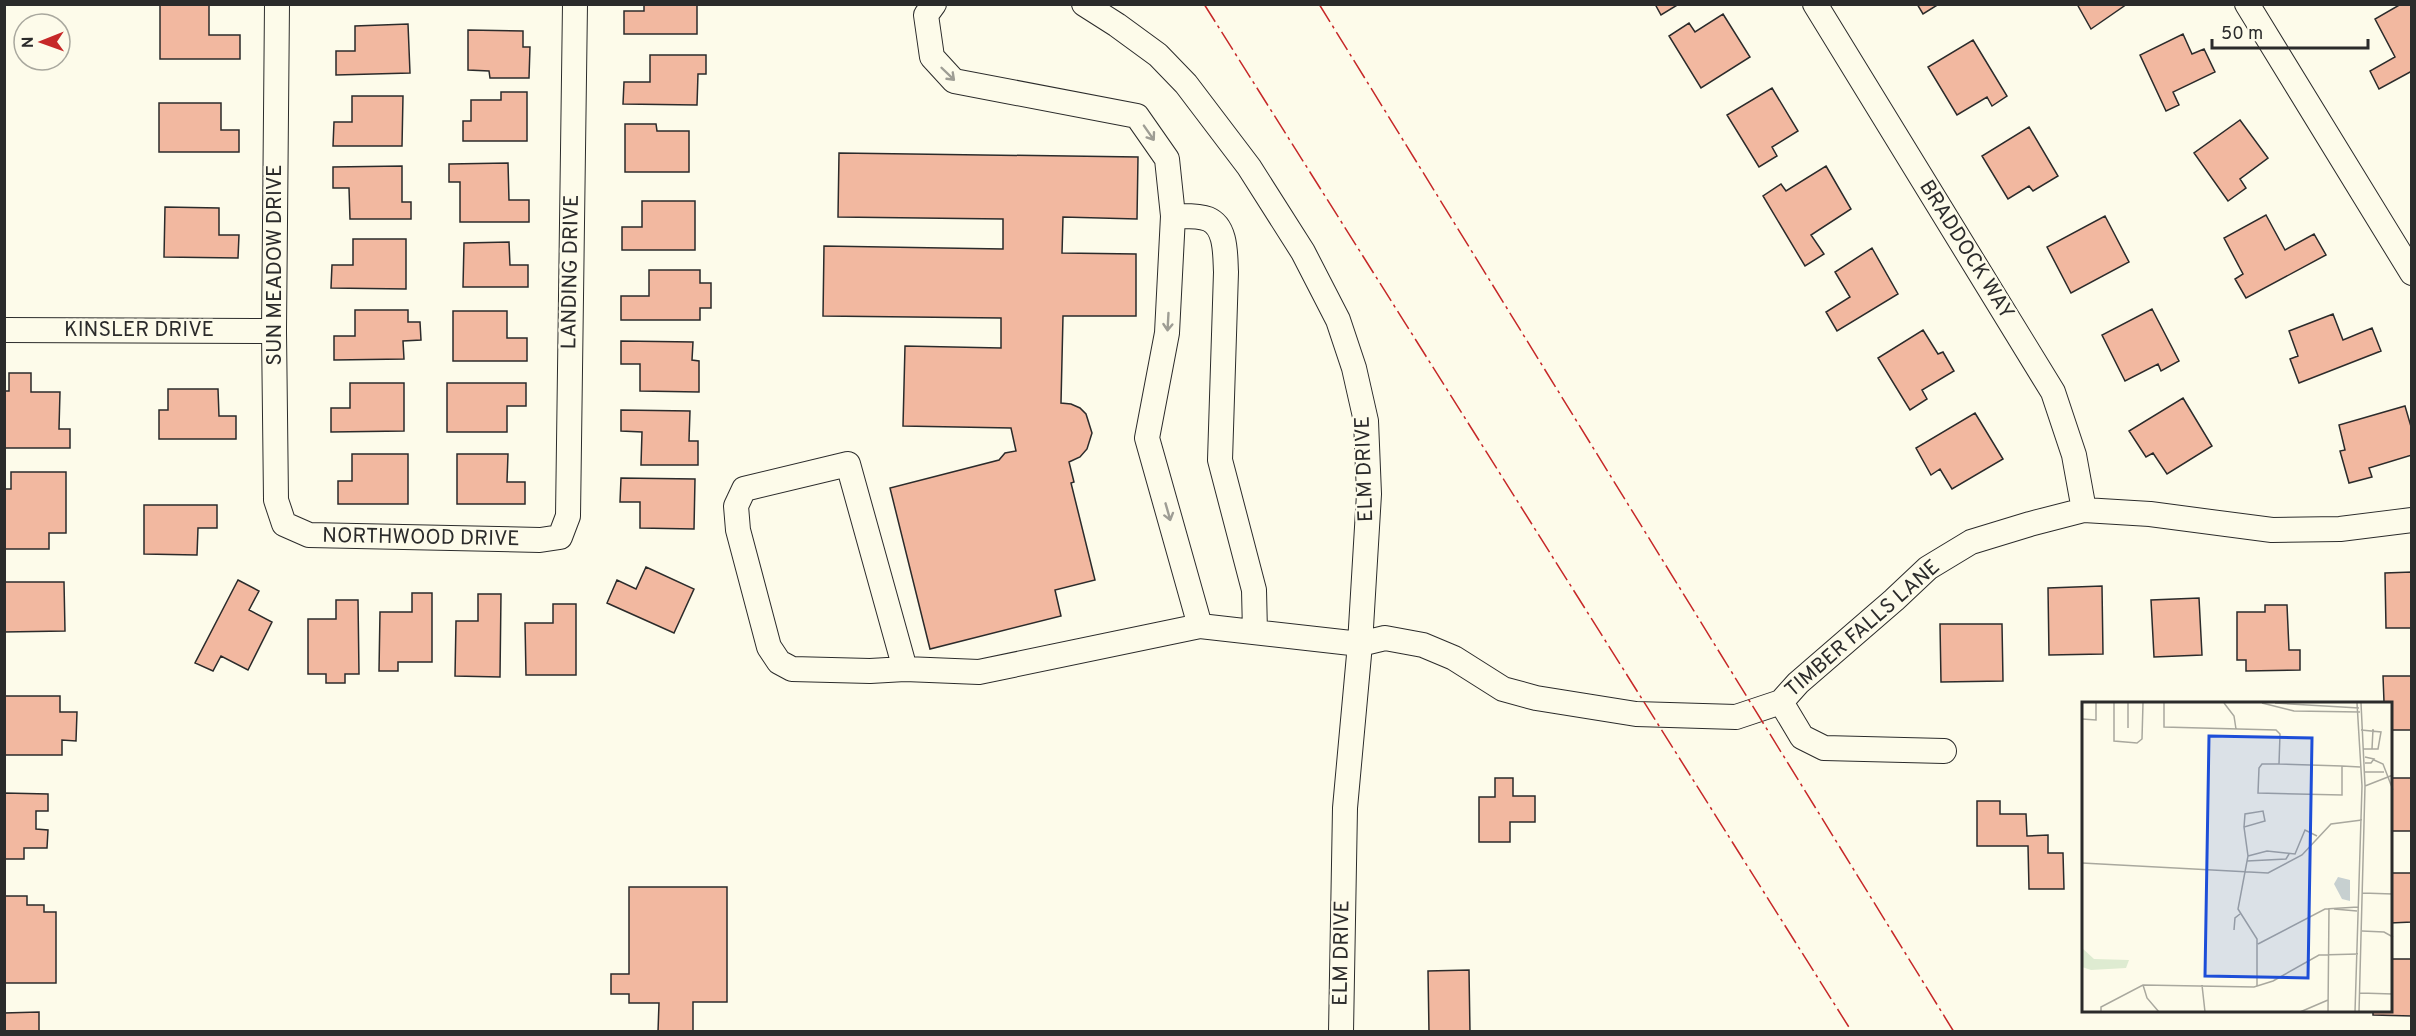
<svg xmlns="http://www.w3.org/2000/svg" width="2416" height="1036" font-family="Overpass,sans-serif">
<rect width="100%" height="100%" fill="#fdfbea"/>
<path fill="#f2b8a0" stroke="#2b2b2b" stroke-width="1.5" d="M160,4H209V35H240V59H160Z
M644,4H697V34H624V11H644Z
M1655,4H1679L1661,15Z
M1917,4H1939L1923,14Z
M2077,4H2127L2091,29Z
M2401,4H2412V71L2379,89L2370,71L2395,57L2375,19Z
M1723,14L1750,57L1701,88L1669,36L1689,23L1695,32Z
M408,24L410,73L336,75V51H355V26Z
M468,30L523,31V47H530L529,78H490L489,71L468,70Z
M2183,34L2192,54L2204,49L2215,72L2173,92L2179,105L2166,111L2140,55Z
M1973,40L2007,96L1992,106L1987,97L1957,115L1928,67Z
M650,55H706V74H698L697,105L623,104L624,82H650Z
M1772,88L1798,131L1772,147L1777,156L1759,167L1727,115Z
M501,92H527V141H463V121H471V100H501Z
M352,96H403L402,146H333L334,122H352Z
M159,103H221V130H239V152H159Z
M2240,120L2268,158L2240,179L2246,188L2228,201L2194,153Z
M625,124H656L657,131H689V172H625Z
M2029,127L2058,176L2033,191L2029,186L2008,199L1982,156Z
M839,153L1138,157L1137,219L1063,217L1062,253L1136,254V316H1063L1061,403L1071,404L1080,408L1086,414L1092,433L1087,449L1080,457L1069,462L1074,482L1071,483L1095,580L1055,590L1061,616L930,649L890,488L999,460L1005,453L1016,451L1011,428L903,426L905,346L1001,348V318L823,316L824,246L1003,249V219L838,217Z
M508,163L509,200H529V222H460V182H449V164Z
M402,166V202H411V219H350L349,188H333V167Z
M1826,166L1851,209L1811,235L1824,254L1805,266L1763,196L1781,184L1786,191Z
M642,201H695V250H622V227H642Z
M165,207L219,208V235H239L238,258L164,257Z
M2266,215L2285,250L2314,234L2326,255L2246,298L2235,279L2243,274L2224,238Z
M2105,216L2129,262L2071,293L2047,247Z
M353,239H406V289L331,288L332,265H353Z
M509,242L510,265H528V287H463L464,243Z
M1872,248L1898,294L1837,331L1826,312L1850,297L1835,272Z
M649,270H700V283H711V308H700V320H621V296H649Z
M2152,309L2179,361L2161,371L2158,364L2125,381L2102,335Z
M355,310H408V322H420L421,340L403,341L404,359L334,360V336H355Z
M453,311H507V338H527V361H453Z
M2333,314L2343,340L2372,328L2381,351L2299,383L2290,359L2298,356L2289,331Z
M1923,330L1938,354L1943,352L1954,371L1922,390L1927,399L1910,410L1878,358Z
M621,341L693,342L692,360L699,361V392L640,391V364H621Z
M9,373H31V392H60L59,429H70V448H4V391H9Z
M350,383H404V431L331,432V408H350Z
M447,383H526V406H507V432H447Z
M168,389H218L219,416H236V439H159V410H168Z
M2183,398L2212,446L2167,474L2153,453L2146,457L2129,431Z
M2405,406L2412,430V455L2369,468L2372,477L2349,483L2340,451L2345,450L2339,425Z
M621,410L690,411L689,441H698V465H641L642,432L621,431Z
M1975,413L2003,459L1952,489L1940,469L1931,475L1916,448Z
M352,454H408V504H338V481H352Z
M457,454H508L507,482H525V504H457Z
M11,472H66V533H49V549H4V489H11Z
M621,478L695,479L694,529L640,528V502H620Z
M144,505H217V528H198L197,555L144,554Z
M646,567L694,589L674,633L607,603L617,580L636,589Z
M2412,572V628H2386L2385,573Z
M238,580L259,591L249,610L272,622L248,670L221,656L213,671L195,663Z
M4,582H64L65,631L4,632Z
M2102,586L2103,654L2049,655L2048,588Z
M412,593H432V662H398V671H379L380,612H412Z
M478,594H501L500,677L455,676L456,621H478Z
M2199,598L2202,655L2154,657L2151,600Z
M336,600H358L359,674H345V683H326V674H308V619H336Z
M553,604H576V675H526L525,623H553Z
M2265,605H2287L2289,650H2300V670L2246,671V660H2237V612H2265Z
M1940,624H2002L2003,681L1941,682Z
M2383,676H2412V730H2390V703H2370L2384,702Z
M5,696H60V712H77L76,741L62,740V755H4Z
M1495,778H1513V796H1535V822H1510V842H1479V797H1495Z
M2390,778H2412V831H2390Z
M4,793L48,794V811H36V829L48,830L47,848H24V859H4Z
M1977,801H2000V814H2026L2027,836L2048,835V853H2063L2064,889H2029L2028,846H1977Z
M2390,873H2412V922L2390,923Z
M629,887H727V1002H693V1031L658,1032L659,1003H629V994H611V974H629Z
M4,896H27V905H44V912H56V983H4Z
M2390,959H2412V1016L2373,1015V1010H2390Z
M1469,970L1470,1032H1429L1428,971Z
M39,1012V1032H4V1013Z"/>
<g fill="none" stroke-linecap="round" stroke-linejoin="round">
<defs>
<path id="minor" d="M277,4L274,331L276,500L284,524L309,535L540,540L560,537L568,516L575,4
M934,4L926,15L932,57L954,81L1137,116L1167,159L1173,216L1167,333L1147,438L1200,626
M1084,4L1117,25L1158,55L1186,84L1249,167L1303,252L1338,320L1354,368L1366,421L1369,494L1360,644L1345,808L1341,1032
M1815,4L2053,392L2074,455L2084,510
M2247,4L2412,273
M1173,216C1183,216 1198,215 1208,219C1227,227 1225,256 1226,272L1220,460L1254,590L1255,632
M4,330L274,331
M905,669L870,671L792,669L779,662L769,647L738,530L736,506L744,489L848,464L905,669L979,672L1200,626L1360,644L1385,638L1423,645L1454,658L1503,689L1536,698L1636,714L1736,717L1781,702L1798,683L1894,600L1928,568L1971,542L2030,524L2084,510L2150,514L2272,530L2340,529L2412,520
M1781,702L1802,737L1824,748L1944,751"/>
</defs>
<use href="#minor" stroke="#2b2b2b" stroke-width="26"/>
<use href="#minor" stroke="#fdfbea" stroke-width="24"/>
<path stroke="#c62828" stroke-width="1.5" stroke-dasharray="21 4.5 3 4.5" stroke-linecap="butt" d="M1204,4L1852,1032
M1319,4L1954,1032"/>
</g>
<defs><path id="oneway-shaft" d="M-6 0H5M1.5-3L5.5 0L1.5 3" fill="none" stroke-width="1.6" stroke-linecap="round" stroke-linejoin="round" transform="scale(1.5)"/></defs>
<g stroke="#9e9d94">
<use href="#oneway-shaft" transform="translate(948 74) rotate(44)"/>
<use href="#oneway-shaft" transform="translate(1149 133) rotate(55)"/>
<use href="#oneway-shaft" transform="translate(1168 322) rotate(93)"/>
<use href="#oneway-shaft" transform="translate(1168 512) rotate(74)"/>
</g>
<g text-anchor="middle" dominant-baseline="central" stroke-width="4.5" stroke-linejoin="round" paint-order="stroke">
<g font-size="21" fill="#2b2b2b" stroke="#fdfbea">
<text transform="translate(1966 250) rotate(58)">BRADDOCK WAY</text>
<text transform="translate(275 265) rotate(-90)">SUN MEADOW DRIVE</text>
<text transform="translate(571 272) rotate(-89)">LANDING DRIVE</text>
<text x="139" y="330">KINSLER DRIVE</text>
<text transform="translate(1365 469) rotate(-92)">ELM DRIVE</text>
<text transform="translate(421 538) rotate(1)">NORTHWOOD DRIVE</text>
<text transform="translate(1863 629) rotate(-41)">TIMBER FALLS LANE</text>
<text transform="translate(1342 953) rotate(-89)">ELM DRIVE</text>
</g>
</g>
<g transform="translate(2082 702)">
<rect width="310" height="310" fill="#fdfbea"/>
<path d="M0,246L12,257L47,258L44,266L9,268L0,265Z" fill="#deebd1"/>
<path d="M256,175L268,178V199L260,197L252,182Z" fill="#c7d0d0"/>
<path fill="none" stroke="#a9a89e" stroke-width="1.5" d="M32,1V39L55,41L60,37L61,1M82,1V25L194,28L198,32L197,62M142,1L152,14L154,27M180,1L212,9L278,10M193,1L277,6M0,17L14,18V1M46,26V1M279,28L299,30L296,47H281M290,47L291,27M283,55L292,57L289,61H283M292,58L301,62L311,88M260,64V93L176,91L177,66L180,62H197L260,64L278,65M283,70H302M283,84L311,73M162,125L163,112L181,109L183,119L162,125L166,154L156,207L175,237V284M166,154L185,149L213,152L223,128L235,134M165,159L204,157L207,152M0,161L186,171L220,153L249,122L280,118M280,191L311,192M252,207L275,209M152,228L153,216L158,212M280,229L302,230L311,235M176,242L243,207L276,205M61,283L65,296L77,310M120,283L123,310M278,291L311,292M19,310V305L61,283L172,285L191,279L237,253L276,252M218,310L246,298M246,310L247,206M273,310L280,84L275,1M277,310L283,84L279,1"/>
<path fill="#1d4ed8" fill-opacity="0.15" stroke="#1d4ed8" stroke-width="3" d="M127,34L230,36L226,276L123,274Z"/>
<rect width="310" height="310" fill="none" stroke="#2b2b2b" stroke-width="3"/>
</g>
<rect width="2416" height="1036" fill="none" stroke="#2b2b2b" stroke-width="12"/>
<g transform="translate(42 42) rotate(269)"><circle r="28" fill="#fdfbea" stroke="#a9a89e" stroke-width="1.5"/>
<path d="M0-4.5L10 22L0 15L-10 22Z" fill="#c62828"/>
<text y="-9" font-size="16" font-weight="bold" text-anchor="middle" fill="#2b2b2b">N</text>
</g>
<path d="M2212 39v9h156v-9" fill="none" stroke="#2b2b2b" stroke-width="3"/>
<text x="2221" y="39" font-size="18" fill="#2b2b2b" stroke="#fdfbea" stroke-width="4.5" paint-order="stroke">50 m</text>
</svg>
